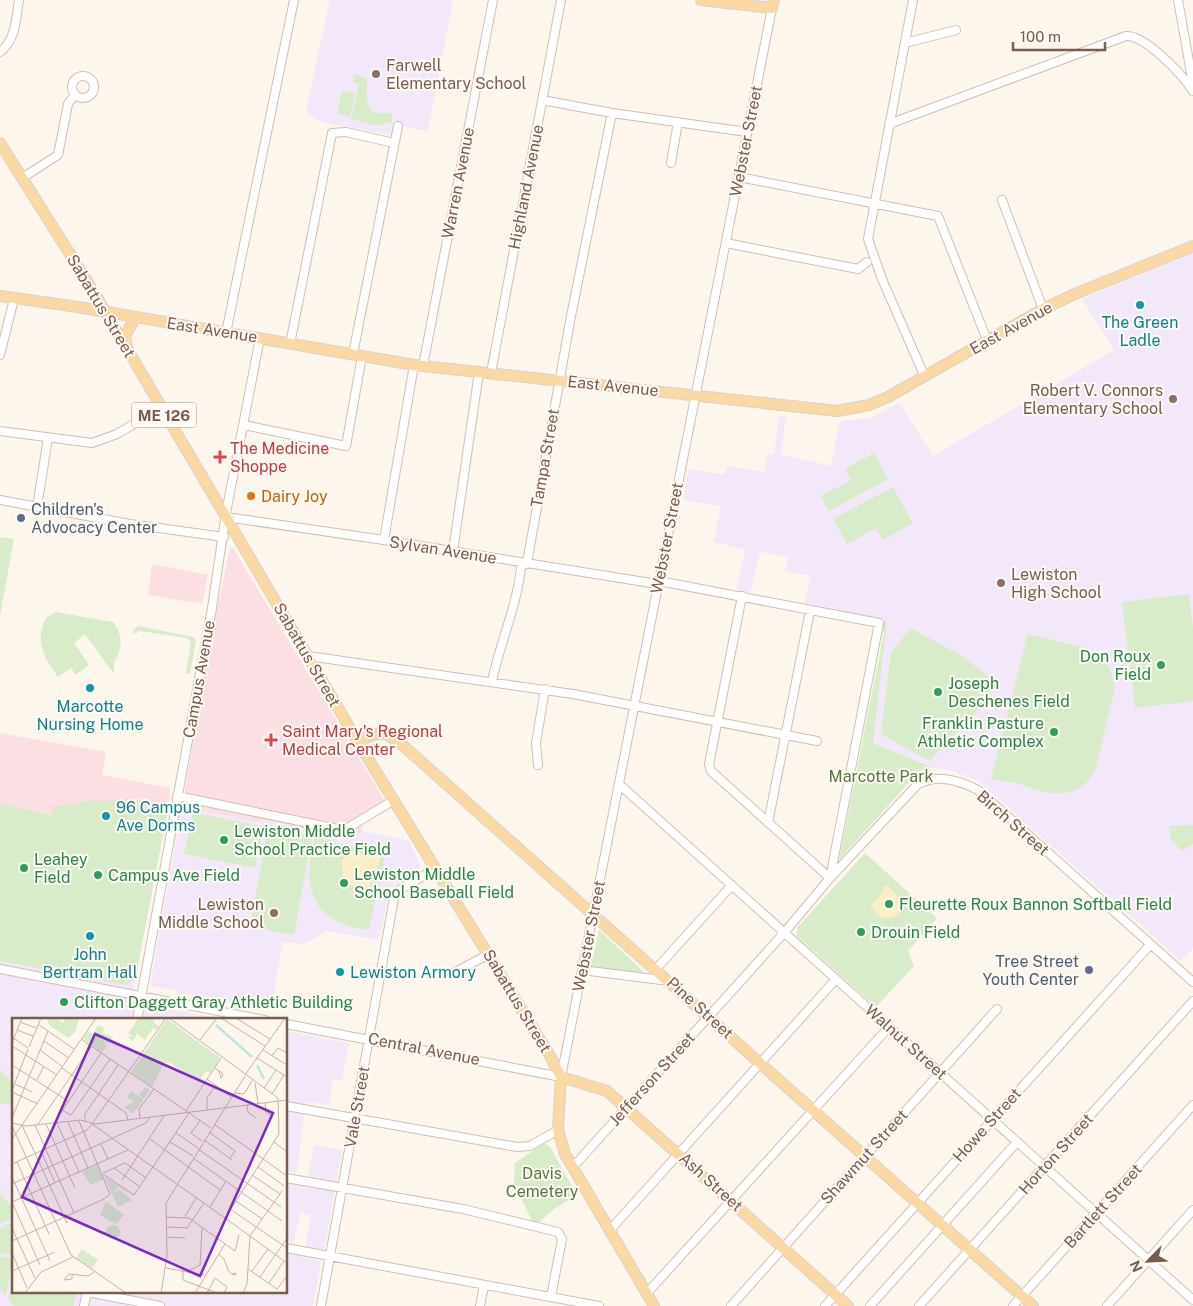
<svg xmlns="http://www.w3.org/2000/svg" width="1193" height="1306" font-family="'Public Sans',sans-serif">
<rect width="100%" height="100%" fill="#fdf6ec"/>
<path fill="#f3e8fa" d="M330,0H453L428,131L393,125L391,135L329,124L314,119L306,110Z
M1193,252V948L1181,961L978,781L955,772L931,767L873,743L887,622L804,605L811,576L785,571L788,557L760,552L750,593L736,590L745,550L714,542L721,506L683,500L689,469L725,475L727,466L764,472L768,454L774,455L779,416L786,417L781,454L831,466L840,421L870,418L899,403L933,456L1114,350L1082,299Z
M101,799L122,801L136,799L167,814L131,1001L227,1020H14V1292H286V1253L321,1261L313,1306H0V804L51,815Z
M182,807L260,822L262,817L350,830L354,836L363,831L409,841L421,866L393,888L389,894L379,940L327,931L304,944L283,942L271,1009L150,986Z
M286,1031L349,1043L342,1081L333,1079L329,1105L306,1102L297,1173L286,1171Z
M314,1145L342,1150L324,1251L305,1247L311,1215L300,1213L294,1243L286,1241V1181L307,1184Z"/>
<path fill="#fbdfe3" d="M230,548H233L387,805L358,823L363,831L354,836L350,830L262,817L260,822L182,807L214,623Z
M152,564L208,575L202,604L148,595Z
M0,733L106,752L102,775L170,788L168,813L167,814L145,800L136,799L122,801L101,799L51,815L0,804Z"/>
<path fill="#d8ecc9" d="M354,74L367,78C367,90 364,105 374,113H392V122L376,126L351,119L359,84L353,82Z
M342,90L355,93L350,117L337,114Z
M874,453L888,479L829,511L821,496L851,480L845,469Z
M893,487L913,523L883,540L876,528L847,544L833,519Z
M0,537L14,539L0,616Z
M1189,594L1193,629V701L1135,708L1122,602Z
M56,612L113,622C123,634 123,650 114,662V674L85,634L74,643L89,665L76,675L71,668L58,677C44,658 34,641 46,618Z
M884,621L887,622L873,743L931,767L913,778L839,860L884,632L882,631Z
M138,626L193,637L196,640L190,674L186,673L191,641L187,638L140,631L134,634L133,630Z
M911,628L962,656L992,679L993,689L971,719L929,761L881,734L891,652Z
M1028,634L1086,648L1100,657L1110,668L1115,689L1095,771C1077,802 1050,795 1022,785C1013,781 1001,782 991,779Z
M101,799L145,800L167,814L135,980L125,985L0,961V804L51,815L53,807Z
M193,812L263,827L255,868L184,854Z
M1193,825V844L1182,851L1171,840L1169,826Z
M268,827L312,836L294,935L250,927Z
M315,837L383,854L384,862L369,930C312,923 300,887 315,837Z
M865,853L937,918L908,951L914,966L876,1007L797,936V928Z
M599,930L644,972L642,975L590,969Z
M0,1070L14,1084V1105L0,1103Z
M543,1144L549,1145L577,1195L554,1209L538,1223L532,1221L514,1184L515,1163Z
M0,1194L14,1209V1217L0,1224Z
M14,1221L13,1255L0,1253V1229Z
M0,1256L12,1259L6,1296L0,1289Z
M14,1273V1292H76L74,1306H14L8,1299Z"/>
<path fill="#fcefc7" d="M350,851L381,857L369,888C358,892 348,887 343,877L342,860Z
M887,885L905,904C898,922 879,923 871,906L884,891L883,887Z"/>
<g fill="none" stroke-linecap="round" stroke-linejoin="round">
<defs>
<path id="minor" d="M913,0L868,239L882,279L924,375
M1178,0L1193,84
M905,43L956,30
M0,52C16,40 16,18 19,0
M72 87a11 11 0 1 1 22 0a11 11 0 1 1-22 0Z
M542,100L612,113L747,132
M889,124L1126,36C1145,35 1182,74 1193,91
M671,163L678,122
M739,177L938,216L987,340
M22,178L58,155L68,104L75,94
M1002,200L1043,309
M726,243L858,269L867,262
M226,333L294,0
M290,344L332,133L346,132L394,143
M353,354L398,126
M0,355L14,299
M423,366L493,0
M491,373L561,0
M244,425L346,446L362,356
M0,431L92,443L117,434L161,408
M0,500L130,524L224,537
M37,507L48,438
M226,517L384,540L651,583L659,581L879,623L830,878
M384,540L414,365
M453,551L479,372
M742,596L713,744L709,764L711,771L830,878
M308,656L573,694L817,741
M492,681C500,643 517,606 521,567L527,563L571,316L612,113
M538,765L536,743L545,689
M619,784L1193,1300
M177,796L338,829H346L394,800
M768,823L810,611
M0,969L265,1020
M656,969L732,885
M582,970L669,981
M452,974L489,954
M137,1020L212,608L226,513L260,338
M286,1024L561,1077L772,8
M286,1106L517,1147L530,1146L558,1130
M573,1167L784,933L830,878L917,785C936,773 959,780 978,790L1193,982
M286,1178L463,1209L558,1232L562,1239L551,1297
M610,1230L836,979
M286,1248L599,1306
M87,1292L160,1306
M647,1293L889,1027
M84,1306L87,1292
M321,1306L394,898L401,889L435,869
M480,1306L484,1285
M731,1306L997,1009
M825,1306L1150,945
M870,1306L1017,1142
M919,1306L1193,1001
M1013,1306L1193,1105
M1107,1306L1193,1210"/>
<path id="major" d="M701,0L772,8L774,0
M0,143L95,294L358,742L550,1056L561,1077L558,1130L565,1154L654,1306
M0,296L78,307L414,365L837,411L869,405L888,397L1043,309L1077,293L1193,246
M127,348L125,336L135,318
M358,742C385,728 385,732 408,750L1033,1306
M561,1077L607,1091L848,1306"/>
</defs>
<use href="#minor" stroke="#d1beb0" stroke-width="10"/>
<use href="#major" stroke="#dad1cd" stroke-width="12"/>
<use href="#minor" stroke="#fff" stroke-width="8"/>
<use href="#major" stroke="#fbd9a5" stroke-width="10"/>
</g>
<g fill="#8d6e63" stroke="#fffaf3" stroke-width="2">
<circle cx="376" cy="74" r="5"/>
<circle cx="1173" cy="399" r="5"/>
<circle cx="1001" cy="583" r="5"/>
<circle cx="274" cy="913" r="5"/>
</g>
<g fill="#0f9aa8" stroke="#fffaf3" stroke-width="2">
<circle cx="1140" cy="305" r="5"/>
<circle cx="90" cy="688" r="5"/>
<circle cx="106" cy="816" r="5"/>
<circle cx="90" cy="936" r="5"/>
<circle cx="340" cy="972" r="5"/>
</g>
<g fill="#e0444e" stroke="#fffaf3" stroke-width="2">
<path d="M217.5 449.5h5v5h5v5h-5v5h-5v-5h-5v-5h5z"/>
<path d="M268.5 732.5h5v5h5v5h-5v5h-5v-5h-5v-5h5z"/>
</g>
<circle fill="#e8710a" stroke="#fffaf3" stroke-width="2" cx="251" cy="496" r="5"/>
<g fill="#5c6f8a" stroke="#fffaf3" stroke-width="2">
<circle cx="21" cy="518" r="5"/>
<circle cx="1089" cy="970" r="5"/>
</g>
<g fill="#2e9e5b" stroke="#fffaf3" stroke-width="2">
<circle cx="1161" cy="665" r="5"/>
<circle cx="938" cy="692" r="5"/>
<circle cx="1054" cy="732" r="5"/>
<circle cx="224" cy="840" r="5"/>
<circle cx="24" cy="868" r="5"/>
<circle cx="98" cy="875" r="5"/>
<circle cx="344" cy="883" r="5"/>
<circle cx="889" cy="904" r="5"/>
<circle cx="861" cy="932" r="5"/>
<circle cx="64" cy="1002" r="5"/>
</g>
<g text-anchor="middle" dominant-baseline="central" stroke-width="4" stroke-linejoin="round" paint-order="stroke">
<rect fill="#fffaf3" stroke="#a28b7f" stroke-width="1" x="131.5" y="402.5" width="65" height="25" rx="4"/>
<g font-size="15" font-weight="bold" fill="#7a5c4d">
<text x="164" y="415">ME 126</text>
</g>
<g font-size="16" fill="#785e54" stroke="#fffaf3" text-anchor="start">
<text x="386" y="65">Farwell<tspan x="386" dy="18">Elementary School</tspan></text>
<text x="1163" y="390" text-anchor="end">Robert V. Connors<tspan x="1163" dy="18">Elementary School</tspan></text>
<text x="1011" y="574">Lewiston<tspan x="1011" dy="18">High School</tspan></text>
<text x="264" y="904" text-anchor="end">Lewiston<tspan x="264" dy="18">Middle School</tspan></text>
</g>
<g font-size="16" fill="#7a5c4d" stroke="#fffaf3">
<text transform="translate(746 141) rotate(-79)">Webster Street</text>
<text transform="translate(458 183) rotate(-79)">Warren Avenue</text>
<text transform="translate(526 187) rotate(-79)">Highland Avenue</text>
<text transform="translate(101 306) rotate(59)">Sabattus Street</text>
<text transform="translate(1011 328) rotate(-29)">East Avenue</text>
<text transform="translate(212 330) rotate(9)">East Avenue</text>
<text transform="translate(613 386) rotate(6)">East Avenue</text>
<text transform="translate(545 458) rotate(-80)">Tampa Street</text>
<text transform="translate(667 538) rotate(-79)">Webster Street</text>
<text transform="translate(443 550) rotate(9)">Sylvan Avenue</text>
<text transform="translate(307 655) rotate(60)">Sabattus Street</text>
<text transform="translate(199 679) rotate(-80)">Campus Avenue</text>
<text transform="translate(1013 823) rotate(41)">Birch Street</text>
<text transform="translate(589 936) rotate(-79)">Webster Street</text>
<text transform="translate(517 1001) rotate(59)">Sabattus Street</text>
<text transform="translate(700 1008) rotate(42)">Pine Street</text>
<text transform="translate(906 1042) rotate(42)">Walnut Street</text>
<text transform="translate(424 1049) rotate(11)">Central Avenue</text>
<text transform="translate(652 1079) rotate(-48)">Jefferson Street</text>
<text transform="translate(357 1107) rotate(-80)">Vale Street</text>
<text transform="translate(987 1125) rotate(-48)">Howe Street</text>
<text transform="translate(1056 1154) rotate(-48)">Horton Street</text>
<text transform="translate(864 1157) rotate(-48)">Shawmut Street</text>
<text transform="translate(711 1182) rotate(42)">Ash Street</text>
<text transform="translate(1103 1206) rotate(-48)">Bartlett Street</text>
</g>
<g font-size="16" fill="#0d838f" stroke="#fffaf3">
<text x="1140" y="322">The Green<tspan x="1140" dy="18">Ladle</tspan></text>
<text x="90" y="706">Marcotte<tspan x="90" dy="18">Nursing Home</tspan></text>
<text x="116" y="807" text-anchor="start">96 Campus<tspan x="116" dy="18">Ave Dorms</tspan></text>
<text x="90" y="954">John<tspan x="90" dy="18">Bertram Hall</tspan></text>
<text x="350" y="972" text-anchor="start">Lewiston Armory</text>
</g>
<g font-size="16" fill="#be3a42" stroke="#fffaf3" text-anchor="start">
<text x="230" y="448">The Medicine<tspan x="230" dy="18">Shoppe</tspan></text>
<text x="282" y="731">Saint Mary's Regional<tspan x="282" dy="18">Medical Center</tspan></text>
</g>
<g font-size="16" fill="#c56008" stroke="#fffaf3" text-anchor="start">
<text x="261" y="496">Dairy Joy</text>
</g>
<g font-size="16" fill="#4e5e75" stroke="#fffaf3" text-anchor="start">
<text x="31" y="509">Children's<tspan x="31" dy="18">Advocacy Center</tspan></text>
<text x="1079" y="961" text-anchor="end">Tree Street<tspan x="1079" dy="18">Youth Center</tspan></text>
</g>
<g font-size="16" fill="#27864d" stroke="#fffaf3" text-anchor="start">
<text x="1151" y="656" text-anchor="end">Don Roux<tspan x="1151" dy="18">Field</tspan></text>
<text x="948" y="683">Joseph<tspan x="948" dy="18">Deschenes Field</tspan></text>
<text x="1044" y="723" text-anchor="end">Franklin Pasture<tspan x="1044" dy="18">Athletic Complex</tspan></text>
<text x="234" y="831">Lewiston Middle<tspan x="234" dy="18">School Practice Field</tspan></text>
<text x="34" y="859">Leahey<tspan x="34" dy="18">Field</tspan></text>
<text x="354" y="874">Lewiston Middle<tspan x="354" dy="18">School Baseball Field</tspan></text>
<text x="108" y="875">Campus Ave Field</text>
<text x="899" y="904">Fleurette Roux Bannon Softball Field</text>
<text x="871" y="932">Drouin Field</text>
<text x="74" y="1002">Clifton Daggett Gray Athletic Building</text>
</g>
<g font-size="16" fill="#537a41" stroke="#fffaf3">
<text x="881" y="776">Marcotte Park</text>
<text x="542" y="1173">Davis<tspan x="542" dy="18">Cemetery</tspan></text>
</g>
</g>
<g transform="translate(12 1018)">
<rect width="275" height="275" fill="#fdf6ec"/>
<path d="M35,0H49L47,3L53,5L50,0H67L64,13L56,20L37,7ZM138,0L143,1L141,4L147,8L144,12L141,10L133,22L125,16L121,23L114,18L121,19L116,15L126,1ZM155,1L208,40L198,55L194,53L187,64L157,44L152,45L140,69L119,54ZM86,7L92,10L91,15L101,19L96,26L88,20L95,28L90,34L71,21L76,13L81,16ZM133,69L138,72L121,96L112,89L122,84L115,79L119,73L131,81L127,77ZM85,147L92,161L79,167L70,154ZM92,158L122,178L106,169L100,176L107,171L120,182L106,189L100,176ZM94,183L112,197L104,206L88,197ZM94 214a7 7 0 1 1 14 0a7 7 0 1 1-14 0ZM70,231L86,242L80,251L64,240Z" fill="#d8ecc9"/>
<path fill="none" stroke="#bfe3e8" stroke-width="2.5" d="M204,7L240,39M245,47L252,61"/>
<path fill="none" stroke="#c5b3a7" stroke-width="1" d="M154,0L80,106L213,200M157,0L266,80L267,116L213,200L275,245M209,0L253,28M224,0L258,21M8,4L24,10M27,7L62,31M5,12L21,18M0,19L16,30M69,21L199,110M188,22L205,0M32,23L57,40M0,25L10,0M0,28L45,57M17,29L29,0M28,32L51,49M251,32L275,47M260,37L266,30L275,35M245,40L275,59M0,47L56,83M50,50L114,95L116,102M203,50L205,52L209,54L211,56L209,60L207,53M233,57L273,0M195,61L219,79M25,62L32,48M243,65L246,85M3,66L20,74M252,70L264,52M0,72L16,31M0,74L26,86M222,75L232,76L240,63M260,76L272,57M253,85L254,94L261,99M235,87L236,94L244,100M50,92L59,97L98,41M195,92V80L204,67M174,93L209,40M0,100L36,13M128,100L127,91L142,71M73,103V96L106,47M188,103L179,115L190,123M56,104L76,150M0,105L14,108L69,102L83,106L275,82M42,105L89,35M45,105L67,154M26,106L79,29M34,106L63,170M202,106L275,158M10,107L84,0M23,107L62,195M0,108L59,237L114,275M197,114L223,133L218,140M164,115L186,130M0,121L10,107L55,205M138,121L208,172M192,122L220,142M158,124L181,138M262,124L275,134M89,126L96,141M186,131L269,189M29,133L43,165M181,140L270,203M5,144L37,216M0,146L75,112L80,106M246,149L272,168M102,150L128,169M91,155L113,145L134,160M91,156L122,177L177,95M240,157L268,176M0,159L38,243M110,162L152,98M0,166L134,105L138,99M224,183L250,201M0,184L116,132M0,184L28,247M198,189L214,163M218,191L275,230M173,198L184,180M154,199L177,200L223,233L227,217M155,209L175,210L192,185M0,210L23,260M155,219L173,220M0,223L92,181L98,176L67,103M0,235L15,270M206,236L212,241L217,254L220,256L223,257L224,255L220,256M154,250L192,257M236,251L265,271L275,258M171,252V262L205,275M0,253L43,234M176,253L188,247L190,210M240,253L256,231M60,257V261L52,262L57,256L76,258L82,254M248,259L275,220M257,265L272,243M13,275L29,254L61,239M149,275L155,238L154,185L233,58M183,275L213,226M195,275L203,260L215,269L212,275M231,275L235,266L238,218L270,173"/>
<path fill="#7b2cbf" fill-opacity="0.15" stroke="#7b2cbf" stroke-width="2.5" d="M83,16L261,95L188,258L10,179Z"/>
<rect width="275" height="275" fill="none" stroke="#7a5c4d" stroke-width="2.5"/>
</g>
<g transform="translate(1148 1261) rotate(246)" stroke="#fffaf3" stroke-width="4" paint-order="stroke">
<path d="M0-4L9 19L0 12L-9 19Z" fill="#7a5c4d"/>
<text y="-8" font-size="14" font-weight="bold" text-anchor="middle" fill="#7a5c4d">N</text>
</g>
<path d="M1013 42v8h92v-8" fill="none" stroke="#7a5c4d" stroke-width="2.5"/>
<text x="1020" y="42" font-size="15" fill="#7a5c4d" stroke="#fffaf3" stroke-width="4" paint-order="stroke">100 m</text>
</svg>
